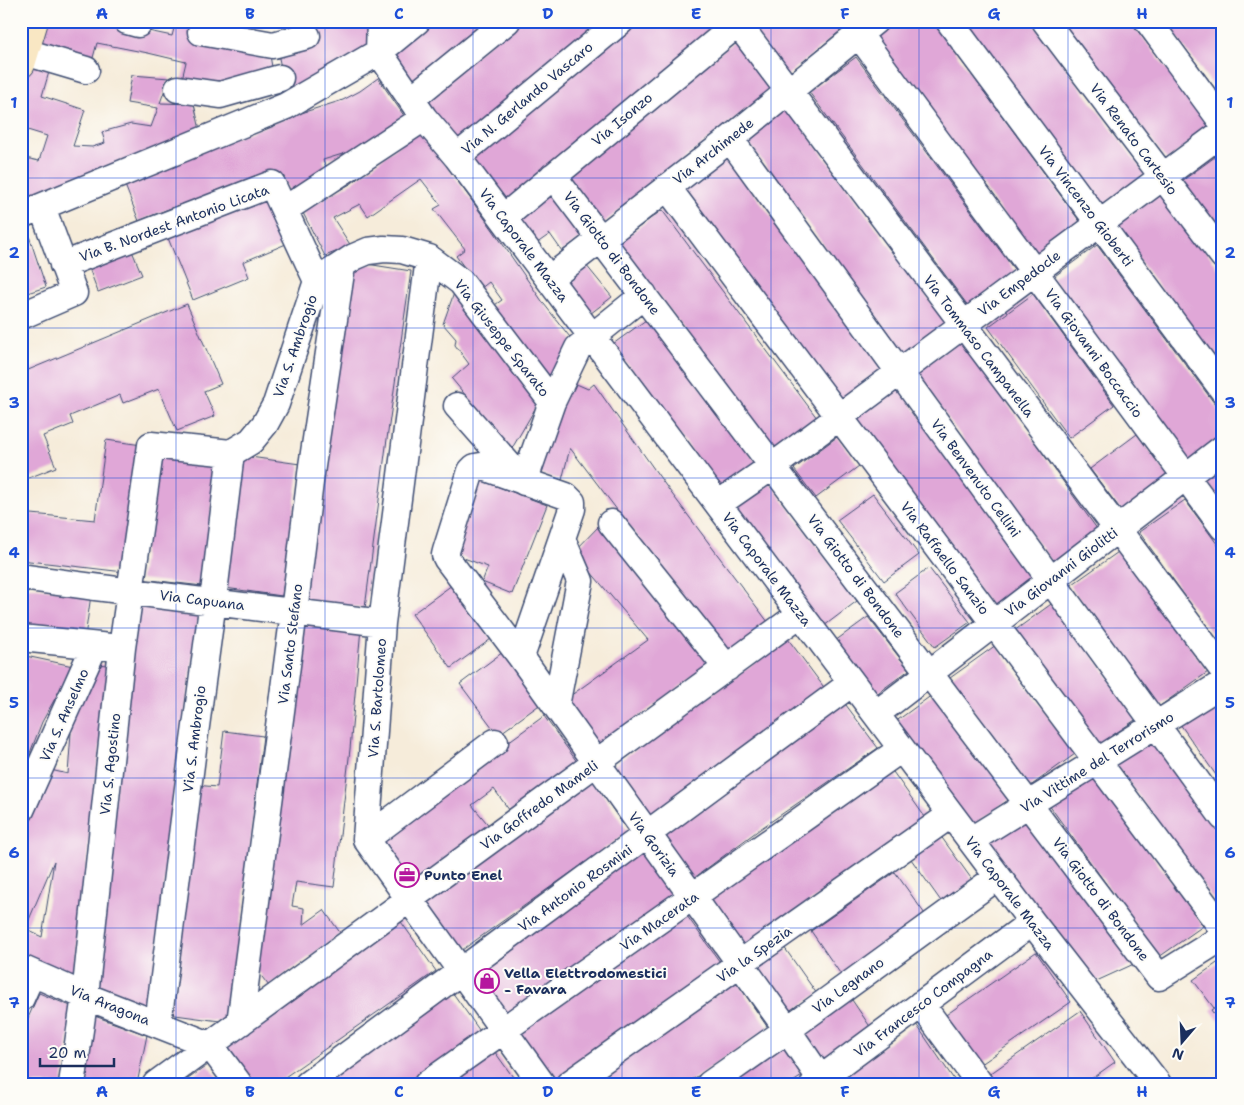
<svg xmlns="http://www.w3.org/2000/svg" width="1244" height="1105" font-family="'Shantell Sans',sans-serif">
<rect width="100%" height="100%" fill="#fdfcf7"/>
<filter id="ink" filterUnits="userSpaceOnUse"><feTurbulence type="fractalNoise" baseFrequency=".02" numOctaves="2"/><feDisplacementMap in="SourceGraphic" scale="10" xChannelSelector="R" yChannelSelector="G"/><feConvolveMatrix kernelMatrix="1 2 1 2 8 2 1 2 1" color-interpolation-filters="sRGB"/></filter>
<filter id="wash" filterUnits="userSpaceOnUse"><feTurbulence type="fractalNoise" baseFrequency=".0096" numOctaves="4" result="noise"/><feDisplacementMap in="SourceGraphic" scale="20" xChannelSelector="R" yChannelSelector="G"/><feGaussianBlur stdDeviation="1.12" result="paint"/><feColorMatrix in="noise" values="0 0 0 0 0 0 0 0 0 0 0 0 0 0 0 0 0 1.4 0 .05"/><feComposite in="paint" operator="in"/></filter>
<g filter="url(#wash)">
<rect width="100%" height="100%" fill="#f6ecda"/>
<g id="blocks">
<path fill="#e0a7d7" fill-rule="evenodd" d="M37,21H101L172,36L176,21H252L249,36L269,50L274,78L216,89L182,79L186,62L148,53L97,43L91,65L29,48Z
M313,21H373L372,47L286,91L277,49L314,30Z
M426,21H501L417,89L387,53Z
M517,21H608L457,145L420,101Z
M634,21H732L504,208L464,160Z
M748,21H852L785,77Z
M887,21H932L1081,223L1035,257L870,33Z
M962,21H1031L1145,174L1101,207Z
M1061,21H1130L1211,127L1167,160Z
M1165,21H1223V99Z
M739,38L777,85L602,224L564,176Z
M856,57L1016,272L969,307L809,92Z
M29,58L51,65L42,96L85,110L73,146L92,147L105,143L102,132L131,124L151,127L158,108L127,103L132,75L169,78L160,103L194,104L202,138L94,182L70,180V193L21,211V157L39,161L47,136L21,128V83Z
M378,78L407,120L349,152L323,160L329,173L291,195L281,175L185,214L181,204L139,221L123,180L295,115L343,100L360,91Z
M787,106L947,324L904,355L745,137Z
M416,131L423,133L493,230L544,304L573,341L549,382L489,309L502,300L489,282L480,289L456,256L465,249L434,209L441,205L421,179L368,216L360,204L333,218L351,246L325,256L302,211L352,183Z
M1223,151V237L1182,181Z
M726,156L887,372L842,406L680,190Z
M548,188L583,236L562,251L550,234L533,246L511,215Z
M1162,191L1223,274V373L1114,226Z
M265,193L286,244L243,262L249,277L193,300L166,233Z
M662,210L820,422L777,454L619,242Z
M21,229L28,233L46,287L21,295Z
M1097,245L1223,415V441L1190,465L1052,278Z
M132,251L142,275L98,292L89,268Z
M354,262L411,271L386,446L365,608L302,600Z
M586,265L612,297L586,317L560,285Z
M454,293L539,402L511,450L452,379L469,364L455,345L456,339L443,324Z
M1033,294L1114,405L1069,438L988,327Z
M187,304L221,384L204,391L215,416L177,431L159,389L123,403L120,395L70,416L73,424L43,436L56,467L21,481V373Z
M650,317L759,466L722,493L613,344Z
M961,339L1100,533L1054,566L915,372Z
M565,379L588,389L594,384L666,486L771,626L729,657L570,448L562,480L536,472Z
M898,386L1039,579L995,612L853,418Z
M1137,434L1172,481L1125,515L1090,469Z
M837,437L859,466L816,498L794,469Z
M106,440L142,445L124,572L21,560V513L95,520Z
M156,451L218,458L203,586L141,579Z
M236,455L300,464L282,596L218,587Z
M1223,465V506L1204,479Z
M480,480L547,505L512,594L482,582L488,567L453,554Z
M770,483L857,601L820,629L732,510Z
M873,494L919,555L884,581L837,520Z
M1185,500L1223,552V649L1139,532Z
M600,525L711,664L593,750L559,704L648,640L574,552Z
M1121,550L1208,672L1157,708L1070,586Z
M929,568L970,622L935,647L895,593Z
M452,585L491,639L451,668L412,614Z
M21,586L91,595L85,637L21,629Z
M137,602L199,610L173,800L151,1015L92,992Z
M1054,602L1138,718L1097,746L1014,631Z
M868,617L909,670L875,695L835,641Z
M300,622L361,628L350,749L334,887L296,882L292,906L304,908L303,925L324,910L341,934L269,986L252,964Z
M788,639L826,690L648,819L610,768Z
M996,645L1075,754L1029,787L950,678Z
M503,652L542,703L498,735L460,684Z
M21,655L73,666L42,722L21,776Z
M87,662L112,666L96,776L73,983L21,960V822L46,769L68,774L71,733L60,731ZM54,861L42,937L25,929Z
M936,692L1011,798L969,828L891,725Z
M1223,694V785L1180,724Z
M843,701L878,748L760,829L690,881L657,836Z
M544,716L580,766L512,814L494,789L472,805L491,828L407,890L371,841Z
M224,731L263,736L256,792L248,867L227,1022L168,1014L195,785L217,787Z
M1154,735L1223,830V913L1115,763Z
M891,769L927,820L740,950L704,900Z
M1093,774L1203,926L1159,957L1049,805Z
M593,780L628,832L455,955L419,904Z
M1027,815L1136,963L1090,984L986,844Z
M940,835L973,881L943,904L911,859L922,851L921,849Z
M642,847L677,898L503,1020L468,971Z
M895,872L927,917L842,976L811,931Z
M687,916L722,965L553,1084L513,1036Z
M399,919L436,971L275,1084H247L220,1046Z
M784,947L817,994L791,1013L757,966Z
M1036,952L1071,1002L977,1067L943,1017Z
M1220,961L1223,965V1023L1221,1024L1211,1010L1214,1008L1193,980Z
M736,981L768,1028L686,1084H585Z
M450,989L482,1034L413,1084H320Z
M39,993L73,1007L62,1084H21V1034Z
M850,997L871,1028L823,1061L802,1029Z
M1080,1011L1115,1062L1084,1084H988L984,1078Z
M89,1014L147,1035L137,1084H81Z
M916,1024L957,1084H828Z
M782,1043L805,1074L790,1084H724Z
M492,1048L518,1084H442Z
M208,1065L222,1084H181Z"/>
</g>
</g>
<g filter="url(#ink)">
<use href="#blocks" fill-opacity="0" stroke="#3c4b71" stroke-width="1"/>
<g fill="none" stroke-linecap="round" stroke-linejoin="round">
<defs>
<path id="street" d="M127,21L138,24L139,21
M736,21L1223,670
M949,21L1223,390
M1045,21L1223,256
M1148,21L1223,123
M201,32L273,45L307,36
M859,35L1223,527
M25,52L86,70
M379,52L424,118L457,157L1032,922L1158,1084
M379,52L380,21
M178,89L220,95L280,78
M411,99L507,21
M730,139L1223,817
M457,157L621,21
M553,176L1159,977L1223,937
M667,187L1223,929
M284,210L424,118
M21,215L286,106L379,52L417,21
M503,218L741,21
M429,258L382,623L366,839L542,1084
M63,265L272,184L317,281
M328,274L354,257L368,251L384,249L402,250L429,258L461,282L552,402
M549,279L730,139L875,21
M21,316L74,293L42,207
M457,406L524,482L552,402L578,348L644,295
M718,504L773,466L1223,132
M611,523L727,668
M21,577C141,594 262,608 382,623
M21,638L110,647
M521,657L572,509V502L566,496L481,466L475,467L471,471L446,551L445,555L447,559L521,657L782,1022L824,1084
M556,706L580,581L562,539
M876,714L1223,448
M21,810L94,647
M366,839L495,742
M971,840L1223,683
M21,968L85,996L210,1045L239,1084
M21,998L32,973
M921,1004L980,1084
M240,1023L294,612L312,466L342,266
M158,1024L194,741L213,601L231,453
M72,1084L85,996L122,648L151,445L231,453L251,441L265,424L276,404L317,281
M156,1084L800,614
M308,1084L841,691
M427,1084L890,757
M569,1084L939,823
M710,1084L787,1030L985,886
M814,1084L1032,922"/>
<path id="secondary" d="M21,64L34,21"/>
</defs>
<use href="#street" stroke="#3c4b71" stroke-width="29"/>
<use href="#secondary" stroke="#3c4b71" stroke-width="30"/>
<use href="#street" stroke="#fff" stroke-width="26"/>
<use href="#secondary" stroke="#f9e7c3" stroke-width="28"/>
</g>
</g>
<path fill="none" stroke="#1d4ed8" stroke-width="1" stroke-opacity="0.55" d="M176,21V1084M325,21V1084M473,21V1084M622,21V1084M771,21V1084M919,21V1084M1068,21V1084M21,178H1223M21,328H1223M21,478H1223M21,628H1223M21,778H1223M21,928H1223"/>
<defs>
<symbol id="office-ring" viewBox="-11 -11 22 22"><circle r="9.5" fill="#fdfcf7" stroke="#b5179e" stroke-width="1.5"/><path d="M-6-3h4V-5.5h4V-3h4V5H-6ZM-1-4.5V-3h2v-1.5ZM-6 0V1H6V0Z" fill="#b5179e"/></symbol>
<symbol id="shop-ring" viewBox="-11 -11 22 22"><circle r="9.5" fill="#fdfcf7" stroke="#b5179e" stroke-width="1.5"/><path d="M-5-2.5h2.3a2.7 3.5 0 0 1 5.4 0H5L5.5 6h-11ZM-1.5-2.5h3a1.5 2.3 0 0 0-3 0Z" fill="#b5179e"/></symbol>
</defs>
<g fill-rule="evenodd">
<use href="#office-ring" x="393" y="861" width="28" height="28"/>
<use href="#shop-ring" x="473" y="967" width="28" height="28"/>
</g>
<g text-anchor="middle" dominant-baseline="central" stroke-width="4" stroke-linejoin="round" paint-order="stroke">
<g font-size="14" fill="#1b2f5e" stroke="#fdfcf7">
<text transform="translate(527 98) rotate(-40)">Via N. Gerlando Vascaro</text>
<text transform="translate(622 119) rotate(-40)">Via Isonzo</text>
<text transform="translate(1134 139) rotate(53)">Via Renato Cartesio</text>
<text transform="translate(713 151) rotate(-38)">Via Archimede</text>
<text transform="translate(1086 206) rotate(53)">Via Vincenzo Gioberti</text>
<text transform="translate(174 223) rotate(-20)">Via B. Nordest Antonio Licata</text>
<text transform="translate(524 245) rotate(53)">Via Caporale Mazza</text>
<text transform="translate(612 253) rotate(53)">Via Giotto di Bondone</text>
<text transform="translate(1019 283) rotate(-37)">Via Empedocle</text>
<text transform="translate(502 338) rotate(52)">Via Giuseppe Sparato</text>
<text transform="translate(295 346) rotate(-71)">Via S. Ambrogio</text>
<text transform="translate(979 346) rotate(53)">Via Tommaso Campanella</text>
<text transform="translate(1094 353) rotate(54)">Via Giovanni Boccaccio</text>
<text transform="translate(976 478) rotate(54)">Via Benvenuto Cellini</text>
<text transform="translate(945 558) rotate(53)">Via Raffaello Sanzio</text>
<text transform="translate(767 569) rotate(53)">Via Caporale Mazza</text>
<text transform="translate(1061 572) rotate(-37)">Via Giovanni Giolitti</text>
<text transform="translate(856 576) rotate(53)">Via Giotto di Bondone</text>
<text transform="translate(202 600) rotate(7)">Via Capuana</text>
<text transform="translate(290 644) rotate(-83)">Via Santo Stefano</text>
<text transform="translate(377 698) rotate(-86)">Via S. Bartolomeo</text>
<text transform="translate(64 715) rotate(-66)">Via S. Anselmo</text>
<text transform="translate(194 739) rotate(-83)">Via S. Ambrogio</text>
<text transform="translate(1097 762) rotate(-32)">Via Vittime del Terrorismo</text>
<text transform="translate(110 764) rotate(-84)">Via S. Agostino</text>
<text transform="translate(539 805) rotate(-36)">Via Goffredo Mameli</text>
<text transform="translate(654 844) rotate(54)">Via Gorizia</text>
<text transform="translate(575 888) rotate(-36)">Via Antonio Rosmini</text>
<text transform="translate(1010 893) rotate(53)">Via Caporale Mazza</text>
<text transform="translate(1101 899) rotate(53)">Via Giotto di Bondone</text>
<text transform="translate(659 921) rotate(-35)">Via Macerata</text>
<text transform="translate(754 954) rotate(-35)">Via la Spezia</text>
<text transform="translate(848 985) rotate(-36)">Via Legnano</text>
<text transform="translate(923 1003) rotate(-37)">Via Francesco Compagna</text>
<text transform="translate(110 1005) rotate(22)">Via Aragona</text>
</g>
<g font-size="14" font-weight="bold" fill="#1b2f5e" stroke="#fdfcf7" text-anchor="start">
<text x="424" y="875">Punto Enel</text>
<text x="504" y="973">Vella Elettrodomestici<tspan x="504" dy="16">- Favara</tspan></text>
</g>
</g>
<rect width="1244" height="1105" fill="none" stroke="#fdfcf7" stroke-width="55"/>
<g transform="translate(1182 1042) rotate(199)" stroke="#fdfcf7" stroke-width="4" paint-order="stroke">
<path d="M0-4L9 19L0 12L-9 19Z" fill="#1b2f5e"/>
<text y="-8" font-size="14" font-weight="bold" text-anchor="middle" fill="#1b2f5e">N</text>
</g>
<path d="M40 1058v8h74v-8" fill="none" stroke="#1b2f5e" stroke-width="2.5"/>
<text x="48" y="1058" font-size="15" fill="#1b2f5e" stroke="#fdfcf7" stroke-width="4" paint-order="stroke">20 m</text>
<rect x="28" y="28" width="1188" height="1050" fill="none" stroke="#1d4ed8" stroke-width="2"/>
<g font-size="16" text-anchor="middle" font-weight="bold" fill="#1d4ed8">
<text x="102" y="19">A</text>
<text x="250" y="19">B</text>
<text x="399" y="19">C</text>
<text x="548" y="19">D</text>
<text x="696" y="19">E</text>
<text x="845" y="19">F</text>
<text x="994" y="19">G</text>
<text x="1142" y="19">H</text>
<text x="14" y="108">1</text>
<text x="1230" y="108">1</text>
<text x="14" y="258">2</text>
<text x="1230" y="258">2</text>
<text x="14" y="408">3</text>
<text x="1230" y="408">3</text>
<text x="14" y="558">4</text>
<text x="1230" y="558">4</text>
<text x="14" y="708">5</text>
<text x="1230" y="708">5</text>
<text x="14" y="858">6</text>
<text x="1230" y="858">6</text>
<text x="14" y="1008">7</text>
<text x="1230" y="1008">7</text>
<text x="102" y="1097">A</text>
<text x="250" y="1097">B</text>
<text x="399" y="1097">C</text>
<text x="548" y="1097">D</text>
<text x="696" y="1097">E</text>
<text x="845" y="1097">F</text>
<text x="994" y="1097">G</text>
<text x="1142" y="1097">H</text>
</g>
</svg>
